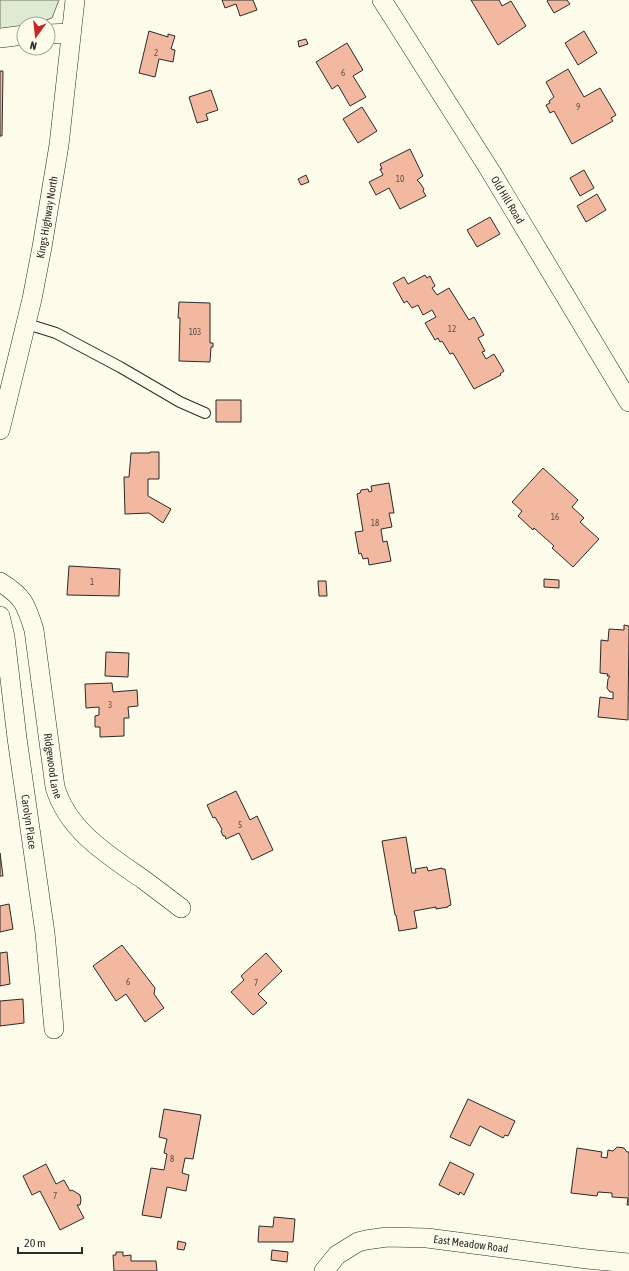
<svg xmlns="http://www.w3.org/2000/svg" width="629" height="1271" font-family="'Asap Condensed',sans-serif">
<rect width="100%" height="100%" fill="#fdfbea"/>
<path fill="#deebd1" stroke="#74746e" d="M0,0H59L52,18L34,24H24V27L0,31Z"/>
<path fill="#f2b8a0" stroke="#2b2b2b" d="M222,0H253L257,10L240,16L236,4L225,8Z
M471,0H499L502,6L511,1L526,26L498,45Z
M548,0H567L570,4L554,13L547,1Z
M149,31L168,37V34L175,36L171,49L175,50L173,62L159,59L155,77L139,73Z
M584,31L597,53L578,65L565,43Z
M306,39L308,44L299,47L298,41Z
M347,43L363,70L353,76L366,97L350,106L338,85L332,89L316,62Z
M568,69L584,97L600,88L616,115L611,118L613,121L572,144L554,111L550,113L546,105L550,103L549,101L554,97L546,82Z
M0,71H3L2,136H0Z
M211,90L218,110L206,114L208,120L197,123L189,97Z
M362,107L377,131L358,143L343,119Z
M410,149L423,176L417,180L420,183L424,189L423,191L426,196L400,209L389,188L376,195L369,182L383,175L380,169H382L380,164Z
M584,170L594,188L580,196L570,178Z
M306,175L309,182L301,185L298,179Z
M597,194L606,210L586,222L577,206Z
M490,217L500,234L477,247L467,230Z
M425,275L427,278L430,276L435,286L432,288L437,295L449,288L469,320L474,317L484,335L478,338L485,351L482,352L486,359L494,354L504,371L500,374L501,375L474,389L453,353L450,354L442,341L440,342L438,338L435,340L425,323L436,317L432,310L423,315L418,305L412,308L407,301L404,303L393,283L404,277L408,284Z
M179,302L210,303V343H213V347H211L210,362L179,361L180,318H178Z
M216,400H241V422H216Z
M150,452H159V479H148V496L171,509L163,523L149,513L125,514L124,477H129L131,453H150Z
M543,468L578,500L572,507L584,518L580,522L599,539L573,567L552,548L554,546L534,528L533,530L518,516L522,511L512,502Z
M389,483L394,513H389L392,527L381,529L383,542L387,541L391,561L369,565L368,558L363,559L361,553L359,554L355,532L363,531L357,494L360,493L361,490L368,489L369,492L372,491L371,486Z
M69,566L120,569L119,596L67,595Z
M544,579L559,580V588L544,587Z
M318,581H326L327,596H319Z
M624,625L629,626L628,720L598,717L600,697L613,699V692H610L607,688L608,679L610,676H607L608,674L600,673L601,640L608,641L609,629L624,630Z
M106,652L129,653L128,677L105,676Z
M112,683L113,692L137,690L138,706L128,707L129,718H124V736L100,737V727H95V716L99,715V707L86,708L85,684Z
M236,791L250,820L257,816L273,850L252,860L239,833L226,839L225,836H223L221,831L222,829L215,817L213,818L207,805Z
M406,837L412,873H416L415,869L427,867L428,871L442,868V869H445L451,905L448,906V907L436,909V907L414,911L417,928L399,931L396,915H395L382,841Z
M0,853L3,876H0Z
M9,904L13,929L0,932V906Z
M122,945L155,988L154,994L164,1008L145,1022L126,994L116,1001L93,966Z
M7,952L10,984L0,986V953Z
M266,953L282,971L258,994L267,1003L253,1015L231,992L244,980L241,976Z
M23,999L24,1023L0,1026V1001Z
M468,1099L515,1121L508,1136L505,1135L503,1138L480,1126L470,1146L450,1137Z
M164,1109L201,1115L193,1159L185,1158L182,1173L189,1175L186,1191L167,1187L161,1218L142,1215L151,1168L164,1170L167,1154L164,1153L167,1139L159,1137Z
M617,1147L624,1148L627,1152H629V1205H627L628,1198L612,1197V1193L598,1192L597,1196L571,1193L577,1148L602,1152L601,1157L607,1158L608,1150L613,1151Z
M450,1162L474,1174L464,1195L460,1192L459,1195L439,1185Z
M46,1164L56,1184L64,1180L70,1191L72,1190L80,1195L81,1200L80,1205H77L84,1218L60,1230L40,1191L32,1195L23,1176Z
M274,1217L295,1219L293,1242H258L259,1226L273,1227Z
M178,1241L186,1243L184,1250L177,1249Z
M272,1250L288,1252L287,1262L271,1260Z
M116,1252H123V1256L131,1255V1261H156L157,1271H114L113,1255H116Z"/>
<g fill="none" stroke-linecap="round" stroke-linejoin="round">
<defs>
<path id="lane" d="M27,324L56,333L120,367L180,402L205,413"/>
<g id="street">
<path id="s1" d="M382,0L491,172L629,402"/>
<path d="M48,34L71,33"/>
<path d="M0,38L24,35"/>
<path id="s2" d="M0,430L32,299L42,247L59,145L75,0"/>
<path id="s3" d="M0,582C23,596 26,604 34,630L55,787C68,831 108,855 144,880C156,889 168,898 181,908"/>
<path id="s4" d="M0,616L5,637L17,738L45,933L54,1029"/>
<path id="s5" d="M324,1271L337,1255L358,1242L366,1240L387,1237L427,1238L587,1259L629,1263"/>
</g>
</defs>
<use href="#lane" stroke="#2b2b2b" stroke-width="12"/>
<use href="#street" stroke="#2b2b2b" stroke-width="20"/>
<use href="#lane" stroke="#fdfbea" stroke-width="10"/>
<use href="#street" stroke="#fdfbea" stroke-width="19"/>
</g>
<g text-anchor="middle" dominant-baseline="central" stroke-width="3" stroke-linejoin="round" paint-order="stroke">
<g font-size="9" fill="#5d4e48">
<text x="156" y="53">2</text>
<text x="343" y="73">6</text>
<text x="578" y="107">9</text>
<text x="400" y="179">10</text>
<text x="452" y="329">12</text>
<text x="195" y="332">103</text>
<text x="555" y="517">16</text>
<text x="375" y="523">18</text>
<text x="92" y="582">1</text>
<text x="110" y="705">3</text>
<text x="240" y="825">5</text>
<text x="128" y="982">6</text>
<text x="256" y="983">7</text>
<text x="172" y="1159">8</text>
<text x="55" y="1196">7</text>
</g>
<g font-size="11" fill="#2b2b2b" stroke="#fdfbea">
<text stroke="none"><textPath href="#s1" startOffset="236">Old Hill Road</textPath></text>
<text stroke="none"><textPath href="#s2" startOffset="218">Kings Highway North</textPath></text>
<text stroke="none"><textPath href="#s3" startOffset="198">Ridgewood Lane</textPath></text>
<text stroke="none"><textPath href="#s4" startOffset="208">Carolyn Place</textPath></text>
<text stroke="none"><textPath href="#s5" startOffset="159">East Meadow Road</textPath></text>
</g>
</g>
<g transform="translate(36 36) rotate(195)"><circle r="19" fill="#fdfbea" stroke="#a9a89e"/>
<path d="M0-3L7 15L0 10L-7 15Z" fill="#c62828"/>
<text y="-6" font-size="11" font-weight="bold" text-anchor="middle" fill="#2b2b2b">N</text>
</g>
<path d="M18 1247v6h64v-6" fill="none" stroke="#2b2b2b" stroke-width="2"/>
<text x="24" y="1247" font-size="12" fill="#2b2b2b" stroke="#fdfbea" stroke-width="3" paint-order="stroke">20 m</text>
</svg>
